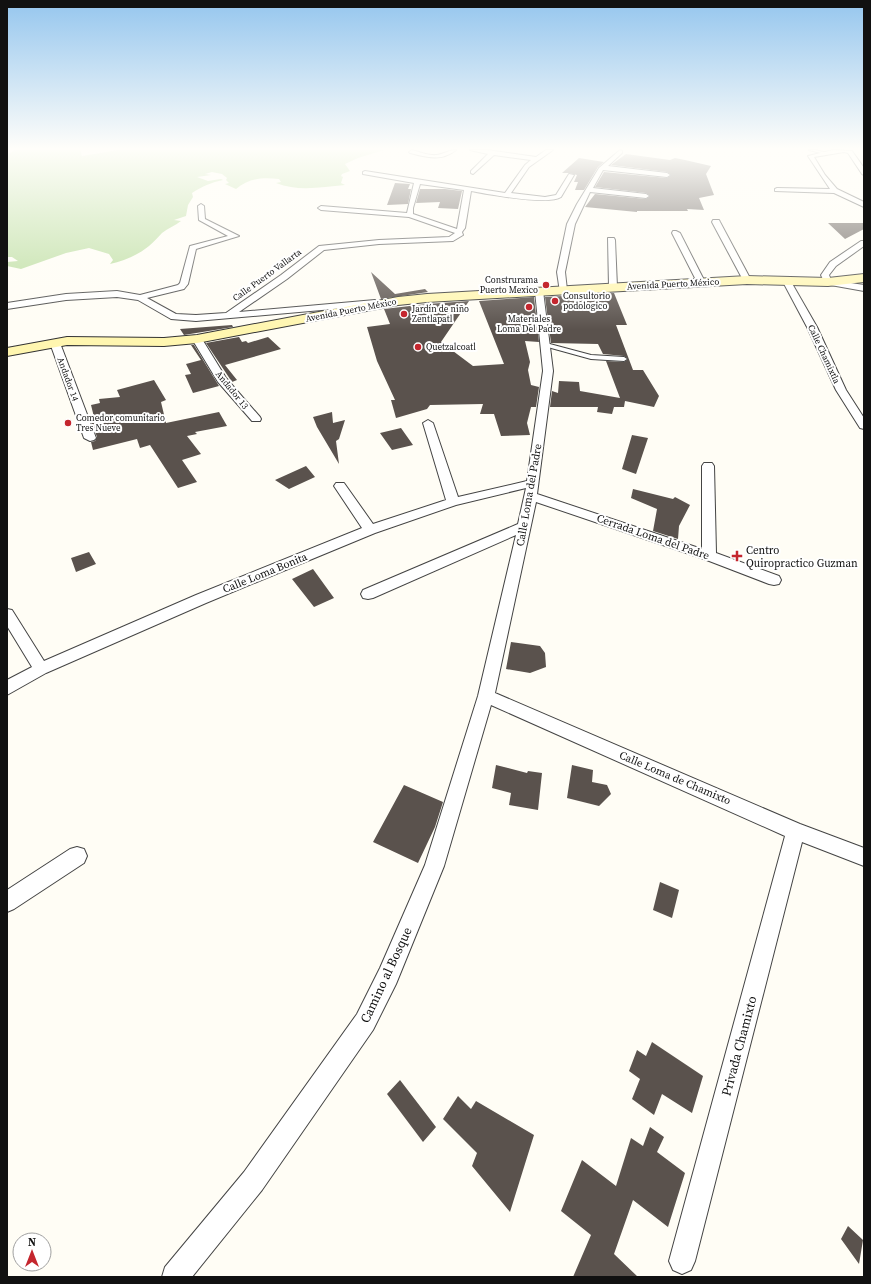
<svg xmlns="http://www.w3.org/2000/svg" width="871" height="1284" font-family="'Source Serif 4',serif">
<rect width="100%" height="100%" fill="#fffdf5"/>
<path fill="#b9dc9c" d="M16,150H80L82,156L118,150H384L358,158L345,164L350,171L342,174L341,176L343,177L341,183L345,185C321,187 299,192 276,183L281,182L279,179C264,177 248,178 236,189L225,184L229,183L226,180L227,178L222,174L212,172L205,174L211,175L197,177L208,181L221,179L223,180C212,182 201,187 192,193L193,197L188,205L186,216L174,220L181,221C175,226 168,228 162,233C158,237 154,242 149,246C138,255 124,261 110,264L113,260L109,254L89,248L66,253L21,269L7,266V262L18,261L12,257H7V154Z"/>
<path fill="#5a524d" d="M626,154L670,160L675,158L685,160L711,166L706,174L714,195L699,198L704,210L687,209L688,211H637V212L585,207L595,194L646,199L650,196L646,193L595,187L604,172L667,178L671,175L667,172L611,165Z
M579,158L604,162L598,167L584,190H575L578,182H574L577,175L569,173H562Z
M395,183L410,184L408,189H411L408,204L387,205Z
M420,189H445L462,191L458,209L438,208L440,202L416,203Z
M828,223H864V229L845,239Z
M371,272L395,294L425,289L428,292L381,299Z
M614,293L627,325H616L633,370H643L659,396L654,407L625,401L624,407H614L612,414L597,412L598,407H550L552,391L558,393L559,381L579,382L580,391L620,398L606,361L624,362L628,359L624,356L603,354L598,344L551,343L545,297Z
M534,297L539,342L525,341L530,362L528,370L531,385L539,387L536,407H531L527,423L530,435L501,436L494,414H480L483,404L430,405L427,409L396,418L391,400H395L377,361L367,327L390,324L384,309L427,304L469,301L441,342L473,366L504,364L479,301Z
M232,325L233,327L184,335L180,329Z
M239,337L242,342L246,341L248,343L268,337L281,349L225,365L237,380L232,382L206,343Z
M191,345H194L219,386L193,393L185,375L191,374L186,364L201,360Z
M154,380L166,400L161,402L166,423L219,412L227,426L195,432L197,434L187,436L201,454L182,460L197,482L178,488L150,445L140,448L137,439L93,450L91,442L95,441L97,437L90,418L94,417L91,405L100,403L99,399L120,397L117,390Z
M332,412L333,423L345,420L339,439L336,441L339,464L317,427L313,417Z
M401,428L413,445L392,450L380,433Z
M632,435L648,438L636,474L622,469Z
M306,466L315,477L289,489L275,480Z
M633,489L673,499L675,497L690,505L679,526L678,539L653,531L657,509L631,498Z
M89,552L96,564L76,572L71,558Z
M313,569L334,598L314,607L292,579Z
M511,642L540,646L545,653L546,667L530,673L506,669Z
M496,765L527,773L528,771L542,773L538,810L509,805L511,793L492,788Z
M572,765L593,770L592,782L607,785L611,794L599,806L567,798Z
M404,785L443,802L435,827L418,863L373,842Z
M660,882L679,890L672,918L653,910Z
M652,1042L703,1076L692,1113L662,1094L654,1115L632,1099L640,1079L629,1071L637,1050L646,1056Z
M400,1080L436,1127L423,1142L387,1094Z
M458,1096L471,1109L476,1101L534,1135L510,1212L472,1166L477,1153L443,1119Z
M650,1127L664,1137L657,1152L685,1173L668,1227L633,1200L614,1254L638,1277H573L591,1235L561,1211L582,1160L616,1186L631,1138L643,1146Z
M848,1226L863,1240L859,1264L841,1239Z"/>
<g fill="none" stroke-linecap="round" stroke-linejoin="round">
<defs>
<path id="service" d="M809,150H816L827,153L825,154Z
M546,343L591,355L624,357L627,359L624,361L591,359L544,346L543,345Z"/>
<path id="minor" d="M412,150C420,152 429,156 437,155C444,154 449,150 456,150C441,162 426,157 410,153L409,152Z
M470,150H487L536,157L546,150H553L529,167L511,193L545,197L556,195L569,174L574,175L561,197C548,206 488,194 471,191L465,228L462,232L463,235L453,241L379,244L324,250L287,279L239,312L375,300L379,303L378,305L196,321L171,319L138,300L117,297L66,300L7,309V303L66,294L117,291L140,295L178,285L180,283L190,246L228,236L199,220L198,206L201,204L204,206L205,219L239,236L196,249L188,284L184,289L147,298L176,314L196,315L226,313L281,275L319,246L379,240L449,237L455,233L409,217L321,210L318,208L321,206L407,213L414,183L363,174V172L365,171L505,193L525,165L531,160L494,155L473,174L471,173V171L488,154ZM420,184L464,190L457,229L413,214V208Z
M620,150L622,151V153L608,166L667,173L670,175L667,177L603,170L593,188L646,194L649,196L646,198L590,192L575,224L565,272L567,290L563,293L560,292L557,272L567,224L577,204L599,168Z
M833,150L852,151L864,168V175L862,174L848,153L844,152L814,157L825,175L837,189L864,202V207L834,193L775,191V189L777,188L830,189L808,156Z
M713,220H719L720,222L751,280L750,282H747L743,280L712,222Z
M673,231H676L680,233L705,282L704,284H698L697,282L672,233Z
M608,238H614L615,240L617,287L613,290L609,287Z
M861,241H864V246L836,266L829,275L831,280L864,285V291L825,284L821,275L830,262Z
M783,278H786L790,280L817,327L846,390L864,418V429L860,428L836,390L807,327L782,280Z
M539,288L543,291L553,371L537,494L702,549V466L704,463H712L714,466L716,553L779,576L781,580L779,584L774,585L769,584L704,559L536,502L495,693L800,824L864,848V866L802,842L695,1261L691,1270L682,1274L673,1270L669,1261L785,836L491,705L444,866L396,984L373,1030L262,1190L192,1277H162L165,1267L244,1172L357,1014L380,968L425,865L478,696L516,535L373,598L368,599L363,598L361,594L363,590L518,524L526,488L456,505L375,533L206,603L46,673L7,695V680L32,667L7,626V609L12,610L44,661L196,595L362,528L334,486L336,483H344L373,524L446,500L423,423L428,420L433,423L458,497L527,481L543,371L535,291Z
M197,336L202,339L226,378L260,417L261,419L260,421H252L218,382L192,339Z
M55,340L60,343L96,438L94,440L90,441L84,438L50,343Z
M77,847L84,849L87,856L84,863L14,909L7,912V890L70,849Z"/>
<path id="secondary" d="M864,274V282L828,286L747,284L427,302L398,305L197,343L164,346L67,345L7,356V348L67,337L164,338L197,335L398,297L427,294L747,276L828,278Z"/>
</defs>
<use href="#service" stroke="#444" stroke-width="2"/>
<use href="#minor" stroke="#444" stroke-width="2"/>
<use href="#secondary" stroke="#333" stroke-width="2"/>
<use href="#service" fill="#fff" fill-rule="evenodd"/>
<use href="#minor" fill="#fff" fill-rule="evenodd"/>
<use href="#secondary" fill="#fff6b0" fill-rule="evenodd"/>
</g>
<linearGradient id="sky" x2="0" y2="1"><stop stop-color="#95c6ee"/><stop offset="0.45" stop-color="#fffefa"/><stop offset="1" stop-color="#fffefa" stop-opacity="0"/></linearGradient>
<rect width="871" height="330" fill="url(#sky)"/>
<g fill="#c4262e" stroke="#fff" stroke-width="1.5">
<circle cx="546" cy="285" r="4"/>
<circle cx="555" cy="301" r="4"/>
<circle cx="529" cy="307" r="4"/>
<circle cx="404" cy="314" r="4"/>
<circle cx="418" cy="347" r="4"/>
<circle cx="68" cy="423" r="4"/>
<path d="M735 550h4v4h4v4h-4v4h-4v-4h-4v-4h4z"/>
</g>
<g text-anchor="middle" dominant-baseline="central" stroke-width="4" stroke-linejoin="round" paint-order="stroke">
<g font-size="9" fill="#111" stroke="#fff">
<text transform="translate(267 275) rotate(-36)">Calle Puerto Vallarta</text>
<text transform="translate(673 284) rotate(-3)">Avenida Puerto México</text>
<text transform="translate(351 310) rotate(-11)">Avenida Puerto México</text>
<text transform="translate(824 354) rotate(65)">Calle Chamixtla</text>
<text transform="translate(68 379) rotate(70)">Andador 14</text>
<text transform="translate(232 390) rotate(51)">Andador 13</text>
</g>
<g font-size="9" fill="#111" stroke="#fff" text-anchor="start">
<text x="538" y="280" text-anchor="end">Construrama<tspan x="538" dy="10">Puerto Mexico</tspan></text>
<text x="563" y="296">Consultorio<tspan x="563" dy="10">podologico</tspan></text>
<text x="412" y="309">Jardín de niño<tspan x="412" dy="10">Zentlapatl</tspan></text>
<text x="529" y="319" text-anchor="middle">Materiales<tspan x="529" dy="10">Loma Del Padre</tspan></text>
<text x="426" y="347">Quetzalcoatl</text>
<text x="76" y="418">Comedor comunitario<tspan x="76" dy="10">Tres Nueve</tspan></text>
</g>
<g font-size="11" fill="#111" stroke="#fff">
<text transform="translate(529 495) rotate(-80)">Calle Loma del Padre</text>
<text transform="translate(653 537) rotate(19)">Cerrada Loma del Padre</text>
<text transform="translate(265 573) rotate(-22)">Calle Loma Bonita</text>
<text transform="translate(675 778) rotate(23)">Calle Loma de Chamixto</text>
</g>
<g font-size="11" fill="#111" stroke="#fff" text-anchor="start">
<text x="746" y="550">Centro<tspan x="746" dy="13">Quiropractico Guzman</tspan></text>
</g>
<g font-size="13" fill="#111" stroke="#fff">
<text transform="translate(386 975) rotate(-65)">Camino al Bosque</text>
<text transform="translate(739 1046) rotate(-75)">Privada Chamixto</text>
</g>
</g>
<rect width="871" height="1284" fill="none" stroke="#111111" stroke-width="16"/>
<g transform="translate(32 1252)"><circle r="19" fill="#ffffff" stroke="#a0a0a0"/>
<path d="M0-3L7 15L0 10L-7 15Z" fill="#c4262e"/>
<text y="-6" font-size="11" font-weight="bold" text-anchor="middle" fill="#111111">N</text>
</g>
</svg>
